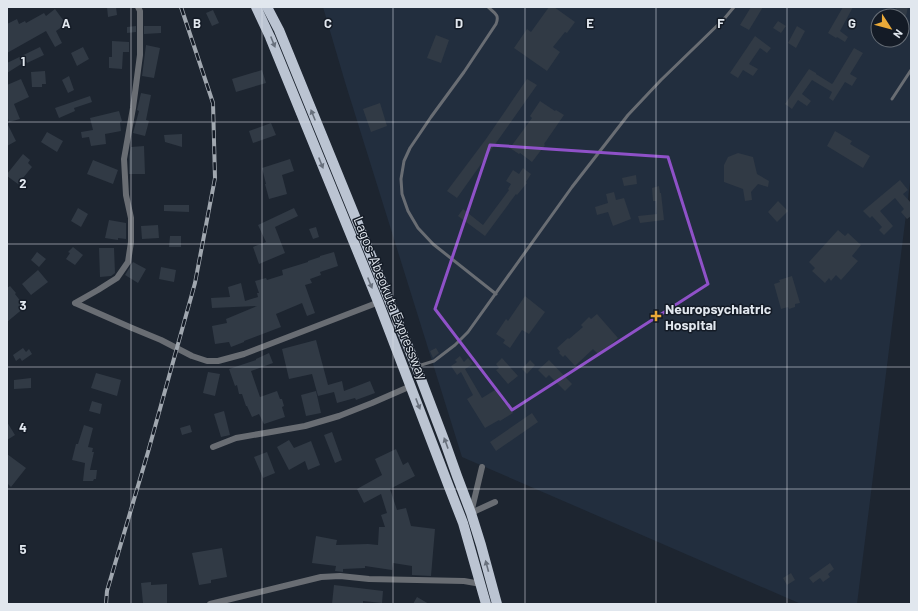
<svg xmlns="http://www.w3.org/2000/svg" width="918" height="611" font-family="Barlow,sans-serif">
<rect width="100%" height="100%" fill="#1d2530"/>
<path fill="#222e3e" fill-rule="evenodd" d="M323,7H911V175L857,604H801L462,457L345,82ZM878,16H902V40H878Z"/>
<path fill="#313a45" d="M107,7H116L117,15L108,17Z
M549,7H554L575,22L567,33L565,32L553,47L560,52L547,71L514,48L527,29L531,32Z
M751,7H763L749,30L740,25Z
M843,7H853L840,31L848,37L845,42L837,37L836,38L828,33Z
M896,7H908L906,16H894Z
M55,9L66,24L56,31L62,43L55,47L46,31L7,53V24L17,19L19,24L25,21L26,23L44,13L46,16Z
M213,10L219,23L212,26L206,13Z
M778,21L786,26L781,33L773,28Z
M136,26V32L127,33V27Z
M144,26H161V33L144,34Z
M797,26L805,31L796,48L788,43Z
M436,35L449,40L441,63L427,58Z
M755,36L771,48L767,53L760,48L749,64L758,69L753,76L743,70L738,78L730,73Z
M112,41L129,42V52H123L122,69L109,68V57H112Z
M146,45L160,48L154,78L142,76Z
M40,47L44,55L27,63L26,61L7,73V63Z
M83,47L89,59L77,66L71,53Z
M854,48L863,53L850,74L857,78L852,86L845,82L833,101L829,98L832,92L812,80L802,94L811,101L807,106L798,100L792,109L785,104L809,69L816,73V74L832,84L833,83Z
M262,70L266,83L236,92L232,79Z
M45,71L46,84H42V87H32L31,72Z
M69,76L74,90L68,93L62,80Z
M21,79L29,97L14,104L20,119L9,122L7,115V85Z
M527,79L537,85L457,198L447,191L486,139Z
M141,93L151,95L146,120L149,121L145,136L133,133L139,111L137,110Z
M90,96L92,102L74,108L75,111L59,118L55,108Z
M540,101L555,111L556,110L564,115L544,144L545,145L532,162L520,153L519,154L510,148L532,118L530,116Z
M380,103L387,126L371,132L363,109Z
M119,111L122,121L120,122L121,131L105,134L106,144L91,146L89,137L82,138L81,132L93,130L90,118Z
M7,123L16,141L7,146Z
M271,123L276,135L253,143L249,131Z
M835,131L852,141L850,144L870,156L863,168L827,146Z
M47,132L63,141L57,152L41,142Z
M182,134V147L165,142L164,135Z
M144,146L145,174H129V156L131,147Z
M738,153L753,157L757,174L769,181L768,187L758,184L751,192L752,200L745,201L743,189L724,182V165L728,157Z
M23,154L30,160L28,163L32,167L18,184L7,176V174Z
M290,159L294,171L282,175L287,194L269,199L265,184H266L262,168Z
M93,160L118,170L113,184L87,174Z
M523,168L531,174L526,182L527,183L517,195L516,194L485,236L458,216L463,209L483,225L509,190L508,189L511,184L506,181L513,170L519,174Z
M636,175L637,184L624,186L622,178Z
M900,180L908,190L903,194L911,203V216L907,219L901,212L904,209L895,198L880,211L893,226L884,235L879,230L882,227L872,216L870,218L863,211Z
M659,186L660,193H661L664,220L640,223L638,216L657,214L656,201H653L652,188Z
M614,192L616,200L624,198L631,219L613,226L608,212L597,215L595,207L608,203L606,194Z
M778,201L788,211L777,222L768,212Z
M164,205H189V212L164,211Z
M78,208L88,214L81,227L71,221Z
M294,208L298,216L275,227L285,253L259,264L253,247L266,242L258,225Z
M109,220L126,223V239L118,238V240L105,238Z
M158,225L159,238L142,239L141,226Z
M316,227L319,237L313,239L309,229Z
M838,230L845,236L848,233L861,245L852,256L858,261L841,280L836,275L831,281L829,278L825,283L812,271L815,268L809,262Z
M170,236H181V247H169Z
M73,247L83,255L75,265L66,259L70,253L68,252Z
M99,248H114L115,273L111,276L100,277Z
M37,252L46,259L39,267L31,260Z
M334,252L338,266L320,272L321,275L310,279L312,283L305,285L315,313L307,316L302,303L276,314L281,327L244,341V342L231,347L229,342L215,344L212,326L227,323L226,319L257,306L212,308L211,298L230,297L228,287L241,283L245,301L258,297L257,293H259L255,281L266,278L267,280L283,275L282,270L308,262V261L320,257V256Z
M133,262L146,269L138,283L125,275Z
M161,267L176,270L174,282L159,279Z
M38,270L48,282L31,295L22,284Z
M792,276L800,303L795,304V307L789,309L788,307L781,309L774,284L780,282L779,280Z
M10,286L16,293L15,294L25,307L7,322V288Z
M525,296L545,312L529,334L522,330L510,348L503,343L505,340L496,334L506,319L508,321Z
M597,314L618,338L599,355L593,349L575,366L565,355L563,357L559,353L560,352L557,348L568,338L569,339L583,327L581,325L589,317L591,319Z
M316,340L328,385L342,381L344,391L370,381L375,393L356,400L355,398L337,403L334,392L318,396L312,374L289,379L282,349Z
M23,348L26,352L29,349L32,354L22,361L20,358L16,361L13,355Z
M436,348L439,353L433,358L430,351Z
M269,353L273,363L251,371L260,397L277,391L280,399H282L284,406L282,407L285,417L264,424L259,414L252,417L247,406H246L242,394H239L237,385L235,386L229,369L256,360V359Z
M460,356L464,362L468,358L473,364L465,369L482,398L495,390L505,404L506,403L513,413L500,421L499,420L485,428L467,399L473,395L461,372L457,375L451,366L457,362L455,360Z
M502,358L518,376L508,384L496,370L499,368L496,364Z
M530,360L535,365L527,374L522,369Z
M549,360L572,384L565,391L549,375L546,378L538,370Z
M208,372L220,374L215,396L203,393Z
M96,373L121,380L117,396L91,388Z
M31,378V388L14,389V380Z
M316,391L321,413L306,416L301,395Z
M92,401L102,404L100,414L89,411Z
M224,411L230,435L221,437L214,414Z
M532,413L538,422L496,451L490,442Z
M7,422L15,435L7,440Z
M84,425L93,428L88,447L93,448L92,452H94L90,470H97L96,479H94L93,481H83L85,463L72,460L76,444H78Z
M190,425L192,432L182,435L180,428Z
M332,432L342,460L335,463L324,435Z
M289,440L294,448L311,441L320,465L308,470L305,461L289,470L277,447Z
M396,449L403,465L408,462L415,476L390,489L397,510L406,508L411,526L435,529L431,576L412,575V566L393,563L392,570L365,566V568L343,569V572L335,571L336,566L312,563L316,536L337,540L336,545L368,544L378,545L379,527H385L381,515L387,513L381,494L364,503L357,489L382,475L375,459Z
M267,452L275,473L263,478L254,457Z
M7,454L26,468L11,487L7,483Z
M222,548L227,577L211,580V583L199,585L192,553Z
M830,563L834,569L828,574L830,577L823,582L820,578L813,583L809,578Z
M791,573L795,580L787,585L783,578Z
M151,582V585L167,584V603H143L141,583Z
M334,585L383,591L382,603L363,601V604H332Z
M417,597L429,604H413Z"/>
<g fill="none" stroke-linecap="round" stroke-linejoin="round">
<path stroke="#696d73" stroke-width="3" d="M488,7C494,13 500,14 496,24L464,72L431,117L410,148L404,161L401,179L402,194L408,211L418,228L433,244L496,294
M892,99L911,70
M418,366L434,361L455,345L468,332L572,187L628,115L661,80L724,19L734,7"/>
<path stroke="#696d73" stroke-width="6" d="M75,303L132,328L161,340L192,356L207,361H218L244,354L374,304H379
M75,303L98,290L117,278L128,262L131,242V218L126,195L124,159L133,108L140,55V11L138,7
M213,447L236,438L271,432L305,426L339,416L372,403L411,386
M482,467L471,513L495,502
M210,604L321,577L340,576L369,579L464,581L481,584"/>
<path stroke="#bbc4d2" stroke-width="10" d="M256,7L270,37L379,304L449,487L463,523L486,604
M267,7L279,30L416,366L446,445L457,476L471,513L481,545L497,604"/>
<defs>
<path id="rail" d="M106,604L107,591L148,452L195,283L215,178L213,103L181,7"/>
</defs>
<use href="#rail" stroke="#a0a7af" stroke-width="4"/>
<use href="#rail" stroke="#141b26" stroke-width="2.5" stroke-dasharray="8" stroke-linecap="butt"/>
</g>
<defs><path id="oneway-solid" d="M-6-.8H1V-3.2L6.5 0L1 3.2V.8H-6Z"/></defs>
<g fill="#68707c">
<use href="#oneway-solid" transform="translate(273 42) rotate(68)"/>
<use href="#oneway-solid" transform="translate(313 115) rotate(-112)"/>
<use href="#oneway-solid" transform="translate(321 163) rotate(68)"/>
<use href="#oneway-solid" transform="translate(370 283) rotate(68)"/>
<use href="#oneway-solid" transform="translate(418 404) rotate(69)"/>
<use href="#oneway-solid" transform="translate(446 443) rotate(-110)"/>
<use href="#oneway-solid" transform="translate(487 566) rotate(-105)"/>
</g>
<path fill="none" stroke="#8f51c8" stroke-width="3" stroke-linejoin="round" d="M490,145L668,157L708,284L512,410L435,309Z"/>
<path fill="none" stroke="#e1e7ee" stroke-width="1" stroke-opacity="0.55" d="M131,7V604M262,7V604M393,7V604M525,7V604M656,7V604M787,7V604M7,122H911M7,244H911M7,367H911M7,489H911"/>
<path fill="#ebaa39" stroke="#141b26" stroke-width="1.5" d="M654 310h4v4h4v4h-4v4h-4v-4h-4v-4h4z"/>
<g text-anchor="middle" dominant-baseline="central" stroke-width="3" stroke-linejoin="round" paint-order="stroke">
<g font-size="14" fill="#e1e7ee" stroke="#141b26">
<text transform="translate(391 298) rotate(68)">Lagos-Abeokuta Expressway</text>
</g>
<g font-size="14" font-weight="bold" fill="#e1e7ee" stroke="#141b26" text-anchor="start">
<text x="665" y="308">Neuropsychiatric<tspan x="665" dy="16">Hospital</tspan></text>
</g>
</g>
<g font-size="13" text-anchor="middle" font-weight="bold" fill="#e1e7ee" stroke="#141b26" stroke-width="3" stroke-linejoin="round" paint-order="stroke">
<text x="66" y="28">A</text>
<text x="197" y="28">B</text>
<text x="328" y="28">C</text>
<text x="459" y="28">D</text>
<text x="590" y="28">E</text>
<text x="721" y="28">F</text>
<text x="852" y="28">G</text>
<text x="23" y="66">1</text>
<text x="23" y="188">2</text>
<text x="23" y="310">3</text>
<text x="23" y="432">4</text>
<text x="23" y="554">5</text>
</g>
<rect width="918" height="611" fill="none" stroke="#e1e7ee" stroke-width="16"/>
<g transform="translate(890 28) rotate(126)"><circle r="19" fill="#141b26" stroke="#666d76"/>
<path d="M0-3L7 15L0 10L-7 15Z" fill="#ebaa39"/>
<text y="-6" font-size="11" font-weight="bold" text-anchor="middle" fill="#e1e7ee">N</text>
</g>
</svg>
